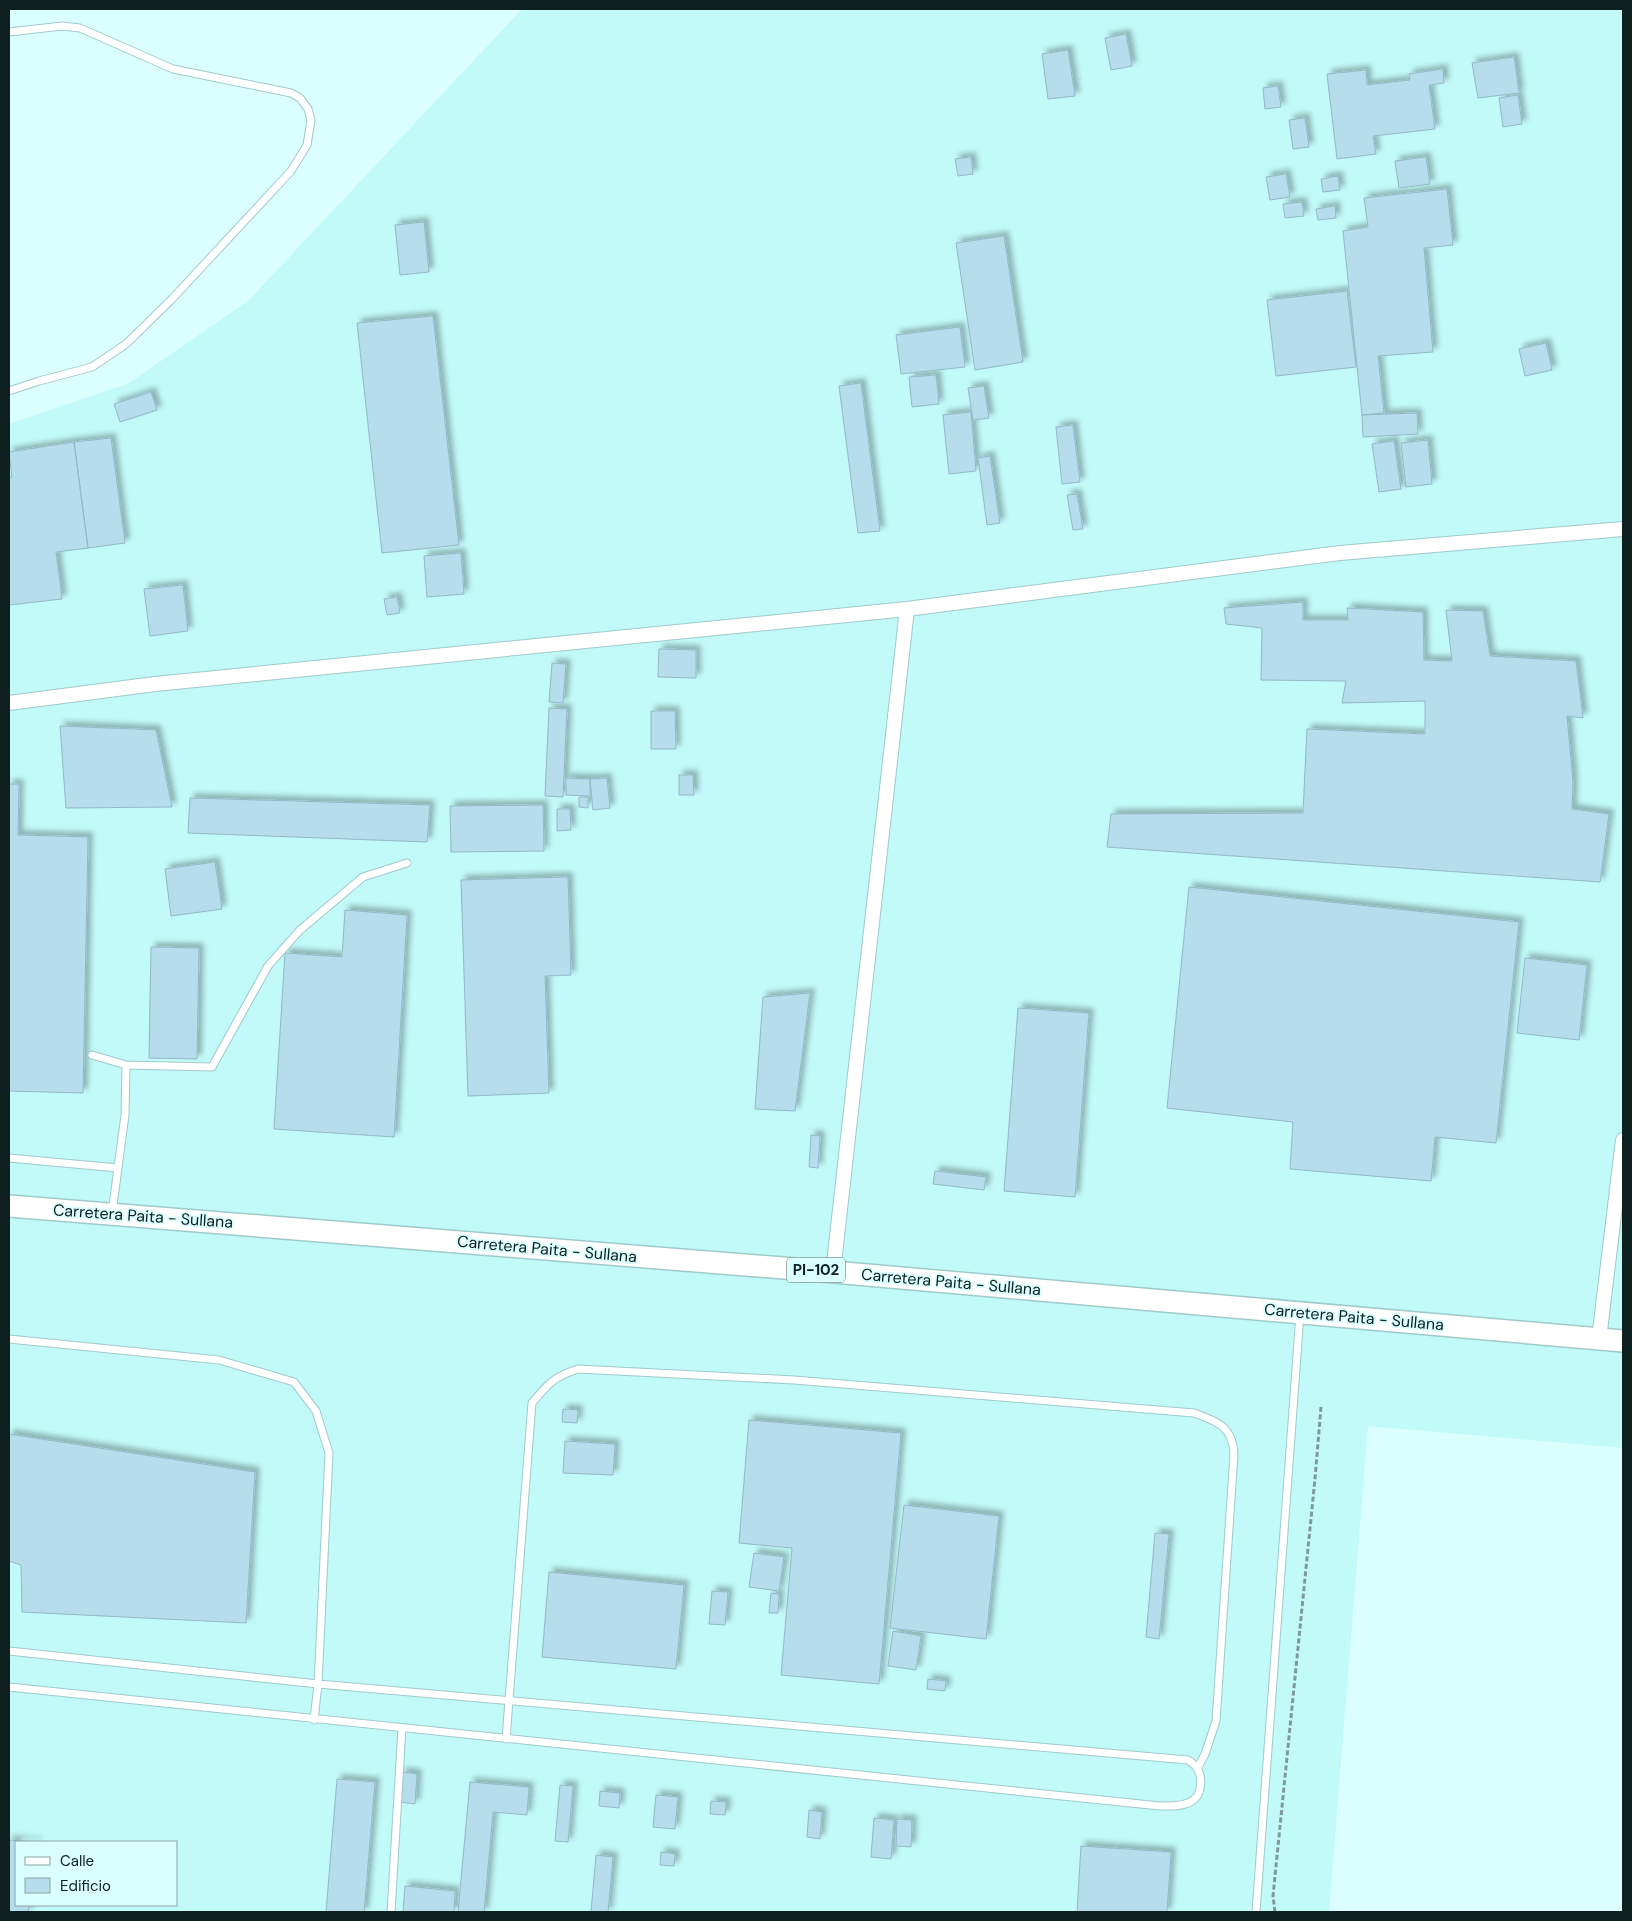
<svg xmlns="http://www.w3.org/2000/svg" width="1632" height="1921" font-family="'DM Sans',sans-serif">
<defs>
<filter id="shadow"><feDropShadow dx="4.5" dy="-4.5" stdDeviation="2.5" flood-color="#0004"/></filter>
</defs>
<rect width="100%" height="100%" fill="#dbfffe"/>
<!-- built -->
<path fill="#c2f9f9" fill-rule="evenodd" d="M522,9H1623V1448L1368,1426L1329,1912H9V424L129,383L248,301ZM16,1842H176V1905H16Z"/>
<!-- building -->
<path fill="#b6ddec" stroke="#93b8c7" filter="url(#shadow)" d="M1126,34L1132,66L1111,70L1105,38Z
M1068,50L1075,96L1048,99L1042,54Z
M1514,57L1519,93L1478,98L1472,63Z
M1443,69L1444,83L1429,85L1435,129L1373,136L1376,154L1337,159L1327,74L1366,70L1367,85L1410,80L1409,74Z
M1278,86L1281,107L1265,109L1263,88Z
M1518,95L1522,124L1503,127L1499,98Z
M1305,118L1309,147L1293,149L1289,120Z
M971,157L973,174L958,176L955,159Z
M1426,157L1430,184L1399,188L1395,161Z
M1286,174L1290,197L1270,200L1266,177Z
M1338,176L1340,190L1323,192L1321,179Z
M1447,189L1453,245L1424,248L1433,352L1378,356L1384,413L1362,415L1343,231L1368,227L1364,198Z
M1302,202L1304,216L1285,218L1283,204Z
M1335,206L1336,218L1318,220L1316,209Z
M424,222L429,272L400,275L395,225Z
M1004,236L1023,362L975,370L956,243Z
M1347,291L1356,367L1276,376L1267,300Z
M433,316L459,545L382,553L357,323Z
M960,327L965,367L901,374L896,335Z
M1546,343L1552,370L1525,376L1519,349Z
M936,375L939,404L912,407L909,377Z
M861,383L880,531L858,533L839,386Z
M984,386L989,418L973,420L968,388Z
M151,392L157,410L120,422L114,404Z
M971,412L976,471L949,474L943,415Z
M1417,413L1418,434L1363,437L1362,415Z
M1073,425L1080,482L1062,484L1056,427Z
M111,438L125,543L88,548L74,442Z
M1428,440L1432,484L1406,487L1401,443Z
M1394,441L1401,489L1379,492L1372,444Z
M74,442L88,548L56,552L62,599L9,605V477H12L9,452Z
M990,456L1000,523L987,525L978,458Z
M1077,494L1083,529L1073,530L1067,495Z
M461,553L464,594L427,597L424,556Z
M183,585L188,631L150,636L144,589Z
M397,597L400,613L387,615L384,599Z
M1303,602V620H1348L1347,608L1423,612L1424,660L1452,661L1446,610L1483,611L1490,656L1576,661L1583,718L1567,716L1573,783L1572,809L1609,814L1600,882L1107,847L1111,814L1303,813L1307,729L1425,734V701L1342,703L1346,681L1261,680L1262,628L1226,624L1224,608Z
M659,649L696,650V678L658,677Z
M552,663L566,664L563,703L549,702Z
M549,708L567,709L563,797L545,796Z
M651,711H675L676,749H651Z
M60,726L156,730L172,807L66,808Z
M679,775H693L694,795H679Z
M566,778L590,779V796L566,795Z
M607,778L610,808L593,810L590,779Z
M9,784H19L18,835L88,837L83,1093L9,1091Z
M579,797H588V808L579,807Z
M190,798L430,805L427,842L188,833Z
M543,805L544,851L451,852L450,806Z
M557,809H570L571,830L557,831Z
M215,862L222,909L171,916L165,869Z
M568,877L571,975L545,976L549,1093L468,1096L461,880Z
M1189,887L1519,922L1496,1143L1435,1137L1431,1181L1290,1169L1293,1122L1167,1108Z
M345,910L407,915L394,1137L274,1129L285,953L342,957Z
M151,947L199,948L197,1059L149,1058Z
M1525,958L1587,965L1579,1040L1517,1033Z
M810,993L795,1111L755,1109L763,997Z
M1018,1008L1089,1013L1075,1197L1004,1191Z
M811,1135L820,1136L818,1168L809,1167Z
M935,1171L986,1177L984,1190L933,1184Z
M563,1409L578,1410L577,1423L562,1422Z
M749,1420L901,1433L879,1684L781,1675L792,1548L739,1543Z
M9,1434L255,1472L246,1623L22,1612L21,1565L9,1561Z
M565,1441L615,1444L613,1475L563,1473Z
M904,1505L999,1516L986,1639L890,1628Z
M1155,1533L1169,1534L1159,1639L1146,1637Z
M754,1553L784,1557L779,1591L749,1587Z
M549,1572L684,1585L676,1669L542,1657Z
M712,1591L728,1592L725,1625L709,1624Z
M771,1593L779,1594L778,1613H769Z
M893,1631L921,1636L916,1670L888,1666Z
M928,1679L946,1681L945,1691L927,1689Z
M402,1772L417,1774L415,1804L400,1802Z
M337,1779L375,1782L364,1912H326Z
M470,1782L529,1787L527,1815L493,1812L484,1912H458Z
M560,1785L573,1786L568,1842L555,1841Z
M600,1791L620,1793L619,1808L599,1806Z
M656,1795L678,1797L675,1829L653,1827Z
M711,1801L726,1802L725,1815L710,1814Z
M809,1810L822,1812L820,1839L807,1837Z
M874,1818L894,1820L891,1859L871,1857Z
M897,1819L912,1820L911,1847L896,1846Z
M9,1840L38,1842H16V1905H29L28,1912H9Z
M1081,1846L1171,1852L1167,1912H1077Z
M661,1852L675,1854L674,1866L660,1865Z
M596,1855L613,1857L608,1912H591Z
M405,1886L455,1891L454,1912H403Z"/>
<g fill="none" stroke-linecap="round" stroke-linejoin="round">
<!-- lane casing -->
<g stroke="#9fcaca" stroke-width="9">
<path id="lane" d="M9,32L62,26L80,28L173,69L291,93L300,98L308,109L311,120L307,145L291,171L172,299L126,344L92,367L39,381L9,391
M92,1055L126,1065L212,1067L268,966L300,930L363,877L407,863
M9,1158L118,1168
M112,1213L125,1115L126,1065
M9,1339L219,1360L294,1382L316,1411L329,1453L318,1684L314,1720
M9,1651L318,1684L1188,1760C1191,1762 1195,1765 1197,1768C1203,1778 1202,1795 1192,1801C1183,1807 1169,1806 1160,1806L9,1687
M506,1739L532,1403C548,1384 553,1377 578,1369L794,1380L1194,1413C1217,1421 1233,1427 1234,1454L1216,1721L1205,1754L1197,1769
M391,1912L402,1728
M1256,1912L1300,1314"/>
</g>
<!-- street casing -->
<g stroke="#9fcaca" stroke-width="16">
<path id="street" d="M9,703L155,684L907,609L1340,553L1623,529
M833,1272L907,609
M1599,1339L1623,1140"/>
</g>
<!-- primary casing -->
<g stroke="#9fcaca" stroke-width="24">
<path id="primary" d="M9,1206L833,1272L1623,1341"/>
</g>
<!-- path -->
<path stroke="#7e9999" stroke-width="3" stroke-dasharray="5 2.5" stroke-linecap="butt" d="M1275,1912L1273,1896L1315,1479L1321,1407"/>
<!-- lane -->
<use href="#lane" stroke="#fff" stroke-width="7"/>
<!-- street -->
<use href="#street" stroke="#fff" stroke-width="14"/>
<!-- primary -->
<use href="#primary" stroke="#fff" stroke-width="21"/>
</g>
<g text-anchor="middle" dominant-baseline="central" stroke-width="4" stroke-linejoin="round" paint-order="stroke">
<!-- shield labels -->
<rect fill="#dbfffe" stroke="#4c6262" stroke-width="1" x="787" y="1257.5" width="58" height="25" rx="4"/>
<g font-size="15" font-weight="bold" fill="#0e1f1f">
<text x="816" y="1270">PI-102</text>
</g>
<!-- street labels -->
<g font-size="16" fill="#0e1f1f" stroke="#dbfffe">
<text transform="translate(143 1216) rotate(4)">Carretera Paita - Sullana</text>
<text transform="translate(547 1249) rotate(5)">Carretera Paita - Sullana</text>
<text transform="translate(951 1282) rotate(5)">Carretera Paita - Sullana</text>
<text transform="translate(1354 1317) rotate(5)">Carretera Paita - Sullana</text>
</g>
</g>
<!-- border -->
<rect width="1632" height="1921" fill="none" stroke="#0e1f1f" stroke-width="20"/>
<!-- legend -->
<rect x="15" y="1841" width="162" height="65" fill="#dbfffe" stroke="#89a5a5"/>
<rect x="25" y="1857" width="25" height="8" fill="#ffffff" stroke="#89a5a5"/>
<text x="60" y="1866" font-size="15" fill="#0e1f1f">Calle</text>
<rect x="25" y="1878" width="25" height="15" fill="#b6ddec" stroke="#89a5a5"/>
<text x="60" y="1891" font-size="15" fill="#0e1f1f">Edificio</text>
</svg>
